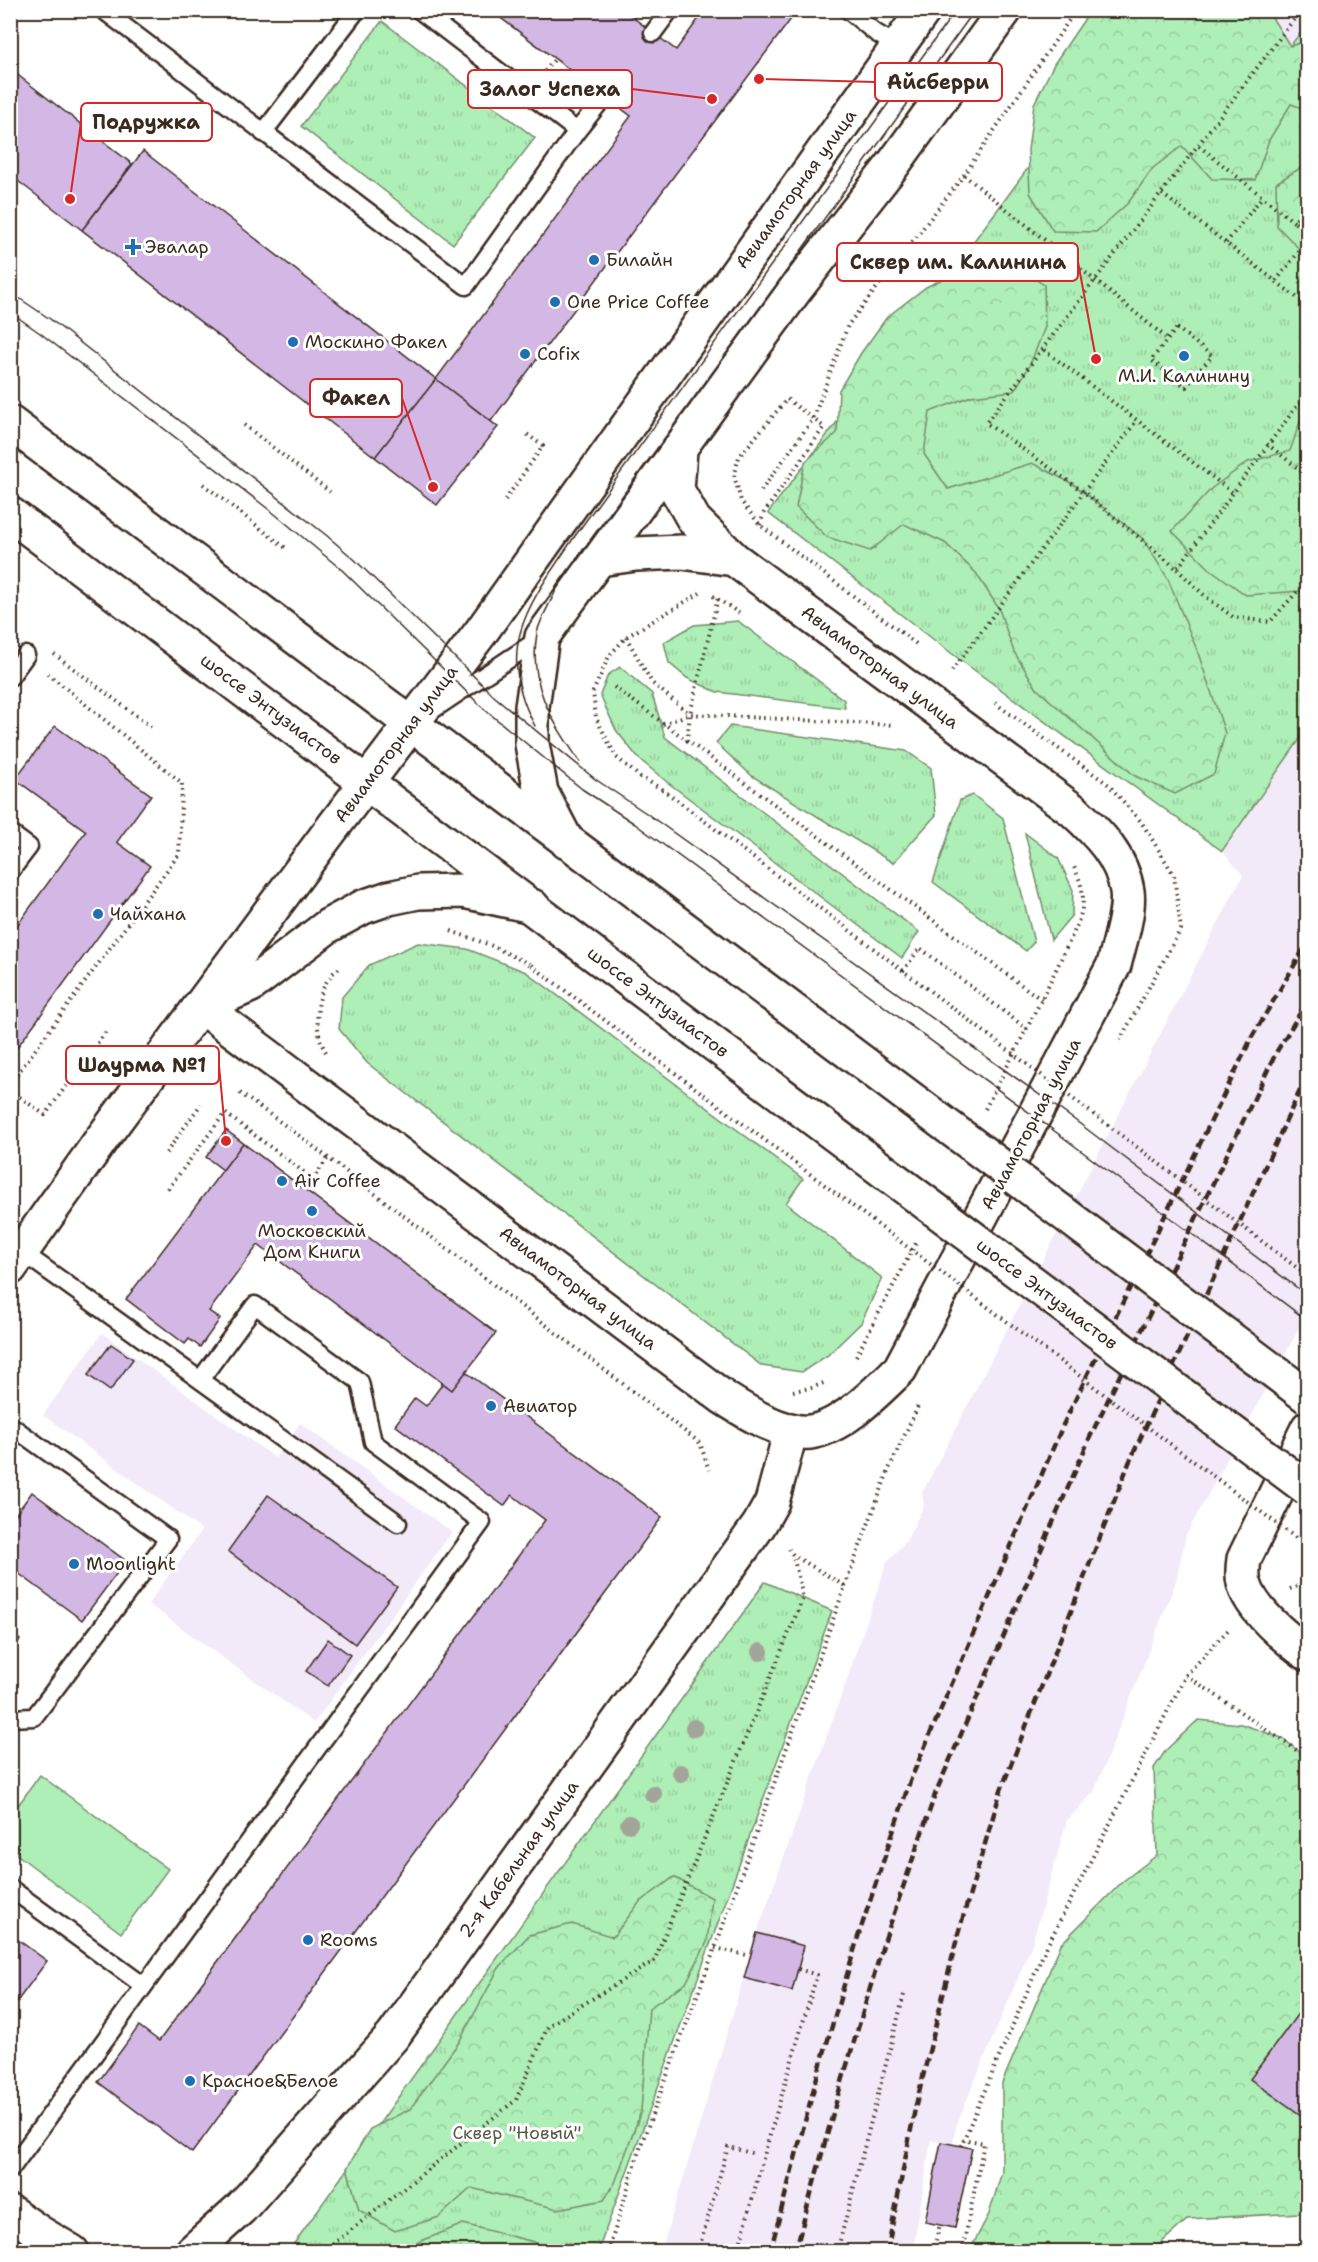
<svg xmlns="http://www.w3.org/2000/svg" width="1318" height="2262" font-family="'Shantell Sans',sans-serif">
<defs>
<pattern id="grass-tufts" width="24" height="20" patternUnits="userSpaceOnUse" patternTransform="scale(1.5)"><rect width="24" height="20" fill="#aeeeb7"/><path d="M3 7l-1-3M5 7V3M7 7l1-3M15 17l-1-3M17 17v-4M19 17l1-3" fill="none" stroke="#97cc9d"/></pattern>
<pattern id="forest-crowns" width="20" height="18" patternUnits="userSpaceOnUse" patternTransform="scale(1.5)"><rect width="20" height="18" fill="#aeeeb7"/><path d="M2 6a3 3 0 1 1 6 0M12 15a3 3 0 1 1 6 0" fill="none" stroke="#97cc9d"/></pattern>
</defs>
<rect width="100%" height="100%" fill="#fff"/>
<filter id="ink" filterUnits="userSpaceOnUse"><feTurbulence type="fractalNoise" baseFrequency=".0167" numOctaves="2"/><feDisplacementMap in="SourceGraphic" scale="12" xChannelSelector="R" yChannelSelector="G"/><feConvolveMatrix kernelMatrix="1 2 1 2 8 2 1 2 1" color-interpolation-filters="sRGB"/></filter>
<g filter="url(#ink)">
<!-- built -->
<path fill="#f2eaf8" d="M1244,11H1307V25L1290,46Z
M1307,729V1314L1186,1535L1176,1581L1094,1792L1067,1820L1032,1944L957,2124L952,2145L931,2140L913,2251L661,2252L757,1933L847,1679L887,1562L906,1541L924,1506L922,1493L1243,875L1222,851Z
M102,1333L275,1458L300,1423L452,1532L314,1723L148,1604L202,1530L43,1415Z"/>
<!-- grass -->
<path fill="url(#grass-tufts)" stroke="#748c6a" stroke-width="1.5" d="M1143,11L1290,46L1307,25V729L1222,851L959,659L768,513L1001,205Z
M382,21L535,138L453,244L301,126Z
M738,621L844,700L845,708L717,692L687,678L669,663L664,642L694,625Z
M620,667L652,694L665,737L919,932L902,958L667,782L638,758L616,730L600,695L608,675Z
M730,726L906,751L931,768L936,815L893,863L752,776L716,743Z
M973,795L1003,818L1034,942L1026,951L933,882L960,800Z
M1025,833L1058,858L1073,890L1072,915L1051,940Z
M418,943L467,949L526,972L803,1179L786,1203L882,1278L861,1323L828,1355L802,1372L762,1366L367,1063L339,1029L342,997L369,965Z
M765,1582L832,1611L598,2251L288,2252Z"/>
<!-- forest -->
<path fill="url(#forest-crowns)" stroke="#748c6a" stroke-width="1.5" d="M1090,11H1270L1271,16L1290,46L1307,41V110L1291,104L1269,140L1255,180L1212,179L1182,146L1153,168L1128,203L1096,232L1053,231L1030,193L1028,150L1034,104L1054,64Z
M1307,164V257L1277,226L1276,183Z
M1008,261L1044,285L1045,327L1029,367L1014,391L971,396L930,412L924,454L948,489L1032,463L1073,484L1143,539L1167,577L1197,650L1225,733L1214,774L1175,794L1135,776L1037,689L1014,652L999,609L976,573L945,543L904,524L870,551L827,537L796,507L805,462L837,433L839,390L861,353L887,317L926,287L965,268Z
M1307,406V599L1301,591L1246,595L1210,569L1172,531L1212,488L1248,462L1290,451L1304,410Z
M1198,1720L1241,1724L1282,1738L1307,1758V2208L1300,2213L1188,2219L1152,2251L969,2252L989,2214L1002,2172V2083L1061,1944L1122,1882L1157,1855L1154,1768L1166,1750Z
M674,1877L712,1898L707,1942L686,1983L649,2008L641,2111L615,2183L604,2200L558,2209L471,2188L439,2217L395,2231L359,2210L347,2168L370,2129L410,2109L459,2042L499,1968L529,1935L572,1924L613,1937L639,1903Z
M463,2224L534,2242L548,2251H410L419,2242Z"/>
<!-- pitch -->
<path fill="#aeeeb7" stroke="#748c6a" stroke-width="1.5" d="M40,1775L168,1869L121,1933L11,1850V1815Z"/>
<!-- building -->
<path fill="#d3b8e6" stroke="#3b2a1e" stroke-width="1.5" d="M490,10H623L676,50L705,10L797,11L491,421L436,379L631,116Z
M10,69L132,164L82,230L10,175Z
M143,151L436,379L375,457L82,230Z
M436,379L498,427L437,505L375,457Z
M55,726L151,795L117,842L150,866L10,1057V935L86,831L15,779Z
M226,1130L243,1143L223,1170L206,1157Z
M243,1143L496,1333L452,1390L258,1245L209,1311L220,1319L200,1347L189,1339L185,1344L126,1299Z
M111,1344L133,1359L110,1391L88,1375Z
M466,1372L662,1517L192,2153L98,2082L139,2026L159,2041L545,1520L512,1495L504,1506L395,1425L415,1398L426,1406L443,1383L452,1390Z
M32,1492L126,1561L82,1620L18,1573L10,1583V1522Z
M268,1495L397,1587L355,1644L228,1551Z
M10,1633L20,1640L10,1653Z
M328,1639L350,1655L328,1686L306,1671Z
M757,1933L804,1946L792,1991L744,1978Z
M10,1934L47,1961L10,2011Z
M1308,2000V2120L1250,2079Z
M941,2142L972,2148L955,2228L925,2222Z"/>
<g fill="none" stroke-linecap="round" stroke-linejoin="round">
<!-- lane casing -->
<g stroke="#3b2a1e" stroke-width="21">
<path id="lane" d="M103,10L466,286L577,131L419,10
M848,10L876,33L898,46
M653,33L670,10
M577,131L605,96
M263,133L357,10
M10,677L26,655
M434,709L542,637
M10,833L29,847L10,872
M200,1380L398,1523
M10,1425L168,1539L34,1717L10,1718
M10,1888L144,1986
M10,2170L482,1522L373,1442L360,1382L255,1305L200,1380L22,1252"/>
</g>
<!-- street casing -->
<g stroke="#3b2a1e" stroke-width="38">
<path id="street" d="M1308,1428L1244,1559C1243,1566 1242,1576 1244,1583C1251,1610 1286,1638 1308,1654
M10,2212L40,2233L72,2252
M192,2252L241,2208L393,2036L759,1525L772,1502L791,1430"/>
</g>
<!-- secondary casing -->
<g stroke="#3b2a1e" stroke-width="38">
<path id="secondary" d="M600,559L636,554L682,552L734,559
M567,842L541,792L532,744V707L542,637L795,290L892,166L1005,10
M201,1006L724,1398C746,1412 782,1435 810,1432C842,1428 877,1391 900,1369L1114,965C1119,944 1130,912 1127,891C1122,857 1098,833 1074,811L734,559L694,520L677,490L680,450
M203,1006L251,985L328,926L363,907L389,898L418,892L463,891L532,906
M10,1268L101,1140L327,835L481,632L924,10"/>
</g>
<!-- primary casing -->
<g stroke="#3b2a1e" stroke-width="38">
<path id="primary" d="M10,423L930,1113
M10,514L559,928"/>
</g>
<!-- path -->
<path stroke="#3b2a1e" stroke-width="4" stroke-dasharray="1.5 4.5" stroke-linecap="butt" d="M1301,10L986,423L1084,492L1177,569L1308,391
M545,71L555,59
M1199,146L1294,222
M964,175L1168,339
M1162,194L1308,306
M1308,204L1294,222L1308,233
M1226,243L1262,197
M1276,281L1308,240
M1177,328L1212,356L1186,387L1151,360Z
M1044,350L1232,492
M244,425L330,492
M1267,444L1308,476
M203,484L287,549
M761,491L813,419L848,325L964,175L1076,10
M505,500L543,446L524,432
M760,525L764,513L824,427L787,399L739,457L734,475L741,501L760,525L919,646
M1177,569L1205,596L1233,617L1270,622L1304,584L1308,571
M713,596L739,613
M626,637L652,683L690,714
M54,654L154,729
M952,671L1137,420
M614,687L1042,1000
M995,703L1109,785L1142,823L1174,875L1181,929L1120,1040
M663,724L690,714L893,725
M687,741L690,714L718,598
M662,789L640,777L616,757L596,718L593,692L609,656L626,637L700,593
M451,931L490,945L531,965
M903,971L920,948L1027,1029
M326,1052C313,1032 315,995 330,977C332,973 337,970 341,967
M10,1084L179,854L182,783L47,673
M10,1090L45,1115L107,1030
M240,1093L297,1134L700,1443L709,1470
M985,1109C1011,1059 1037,1010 1061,959C1068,943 1079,925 1082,908C1085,893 1080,880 1074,867
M166,1153L201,1104
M168,1189L225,1113L313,1179L328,1158
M856,1356L917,1241
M793,1391L811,1388L826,1382
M845,1586L889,1469L919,1404
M1290,1589L1308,1582
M1186,1675L1308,1758
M715,1948L751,1956
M961,2146L1045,1950L1186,1675L1228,1630
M323,2252L516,2100L548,2026L654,1961L803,1598L793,1555
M608,2252L642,2142L715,1948L845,1586L793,1555L789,1549
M698,2252L728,2147L755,2154
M738,2252L764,2155L817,1975L798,1969
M837,2252L905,1991
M933,2252L940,2224
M962,2252L984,2143L963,2139"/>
<!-- lane -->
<use href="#lane" stroke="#fff" stroke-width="16"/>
<!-- street -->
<use href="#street" stroke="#fff" stroke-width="33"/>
<!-- secondary -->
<use href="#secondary" stroke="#fff" stroke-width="33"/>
<!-- primary -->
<use href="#primary" stroke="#fff" stroke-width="33"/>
<!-- tram -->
<path stroke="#3b2a1e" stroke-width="1.5" d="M10,292L50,319L326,535L354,559L495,697L595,779L646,813L1076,1121L1308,1296
M10,312L40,333L276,515L342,570L484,709L582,789L635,824L1064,1138L1308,1321
M535,726C491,645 533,599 577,533L956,10
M580,762C552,720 528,686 537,633C540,619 550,604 556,590L975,10"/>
<!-- rail -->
<path stroke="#3b2a1e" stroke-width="4.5" stroke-dasharray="9 4.5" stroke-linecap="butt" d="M770,2252L815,2084L858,1937L910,1781L1063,1425L1252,1037L1308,942
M795,2252L838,2095L883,1945L936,1792L1090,1437L1277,1051L1308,1000
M887,2252L915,2109L958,1934L1001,1790L1129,1463L1308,1073"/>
<!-- primary-bridge casing -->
<g stroke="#3b2a1e" stroke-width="38" stroke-linecap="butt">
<path id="primary-bridge" d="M559,928L1308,1489
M930,1113L1308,1397"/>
</g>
<!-- path-bridge -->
<path stroke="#3b2a1e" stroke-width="4" stroke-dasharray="1.5 4.5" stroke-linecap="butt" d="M662,789L1308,1276
M531,965L1308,1547"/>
<!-- primary-bridge -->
<use href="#primary-bridge" stroke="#fff" stroke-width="33"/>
</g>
<!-- trees -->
<g fill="#a3a598">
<circle cx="760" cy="1652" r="9"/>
<circle cx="694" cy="1728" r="9"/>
<circle cx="681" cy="1773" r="9"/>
<circle cx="653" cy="1794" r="9"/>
<circle cx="629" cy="1824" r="9"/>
</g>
</g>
<!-- markers -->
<g fill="#1f6fb2" stroke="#fff" stroke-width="2">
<path d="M130 238h6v6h6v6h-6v6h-6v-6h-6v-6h6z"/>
<circle cx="594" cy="260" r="6"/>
<circle cx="555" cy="302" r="6"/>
<circle cx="293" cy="342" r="6"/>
<circle cx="525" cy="354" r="6"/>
<circle cx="1184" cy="356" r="6"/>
<circle cx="98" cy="914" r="6"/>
<circle cx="282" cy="1181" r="6"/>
<circle cx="312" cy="1211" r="6"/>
<circle cx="491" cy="1406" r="6"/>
<circle cx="74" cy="1564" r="6"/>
<circle cx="308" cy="1940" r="6"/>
<circle cx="190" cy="2081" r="6"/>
</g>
<g text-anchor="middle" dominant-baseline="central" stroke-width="6" stroke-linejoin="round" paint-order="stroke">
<!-- street labels -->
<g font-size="18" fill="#3b2a1e" stroke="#fff">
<text transform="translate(796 189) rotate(-54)">Авиамоторная улица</text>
<text transform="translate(880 667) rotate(37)">Авиамоторная улица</text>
<text transform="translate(271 709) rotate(37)">шоссе Энтузиастов</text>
<text transform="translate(396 744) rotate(-53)">Авиамоторная улица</text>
<text transform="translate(658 1002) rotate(37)">шоссе Энтузиастов</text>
<text transform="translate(1031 1124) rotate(-62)">Авиамоторная улица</text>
<text transform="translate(578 1288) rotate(37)">Авиамоторная улица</text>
<text transform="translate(1047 1294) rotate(37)">шоссе Энтузиастов</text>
<text transform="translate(519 1859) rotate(-54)">2-я Кабельная улица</text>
</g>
<!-- poi labels -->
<g font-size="18" fill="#3b2a1e" stroke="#fff" text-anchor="start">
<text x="145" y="247">Эвалар</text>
<text x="606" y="260">Билайн</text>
<text x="567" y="302">One Price Coffee</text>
<text x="305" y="342">Москино Факел</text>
<text x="537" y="354">Cofix</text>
<text x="1184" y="376" text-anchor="middle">М.И. Калинину</text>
<text x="110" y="914">Чайхана</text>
<text x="294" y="1181">Air Coffee</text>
<text x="312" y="1231" text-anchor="middle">Московский<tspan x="312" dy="21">Дом Книги</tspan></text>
<text x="503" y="1406">Авиатор</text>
<text x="86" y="1564">Moonlight</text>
<text x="320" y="1940">Rooms</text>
<text x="202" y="2081">Красное&amp;Белое</text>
</g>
<!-- park labels -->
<g font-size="18" fill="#585b44" stroke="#fff">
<text x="517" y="2133">Сквер "Новый"</text>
</g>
</g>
<!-- callouts -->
<path fill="none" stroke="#d62828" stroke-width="2" d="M759 79L875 82M712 99L632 89M70 199L81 122M1096 359L1078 262M433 487L402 398M226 1141L219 1065"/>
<g fill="#d62828" stroke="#fff" stroke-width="2">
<circle cx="759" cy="79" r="6"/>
<circle cx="712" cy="99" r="6"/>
<circle cx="70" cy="199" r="6"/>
<circle cx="1096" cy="359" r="6"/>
<circle cx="433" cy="487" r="6"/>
<circle cx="226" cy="1141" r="6"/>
</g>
<g fill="#fff" stroke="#d62828" stroke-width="2">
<rect x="875" y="63" width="127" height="38" rx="6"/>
<rect x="468" y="70" width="164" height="38" rx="6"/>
<rect x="81" y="103" width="131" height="38" rx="6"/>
<rect x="837" y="243" width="241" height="38" rx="6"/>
<rect x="310" y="379" width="92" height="38" rx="6"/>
<rect x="66" y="1046" width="153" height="38" rx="6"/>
</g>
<g font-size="20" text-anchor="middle" font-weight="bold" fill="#3b2a1e">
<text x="938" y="89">Айсберри</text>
<text x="550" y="96">Залог Успеха</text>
<text x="146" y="129">Подружка</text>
<text x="958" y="269">Сквер им. Калинина</text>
<text x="356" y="405">Факел</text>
<text x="142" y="1072">Шаурма №1</text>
</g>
<!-- margin -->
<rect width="1318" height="2262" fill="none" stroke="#fff" stroke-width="36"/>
<rect x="18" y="18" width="1282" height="2226" fill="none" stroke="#3b2a1e" stroke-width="2" filter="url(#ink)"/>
</svg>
